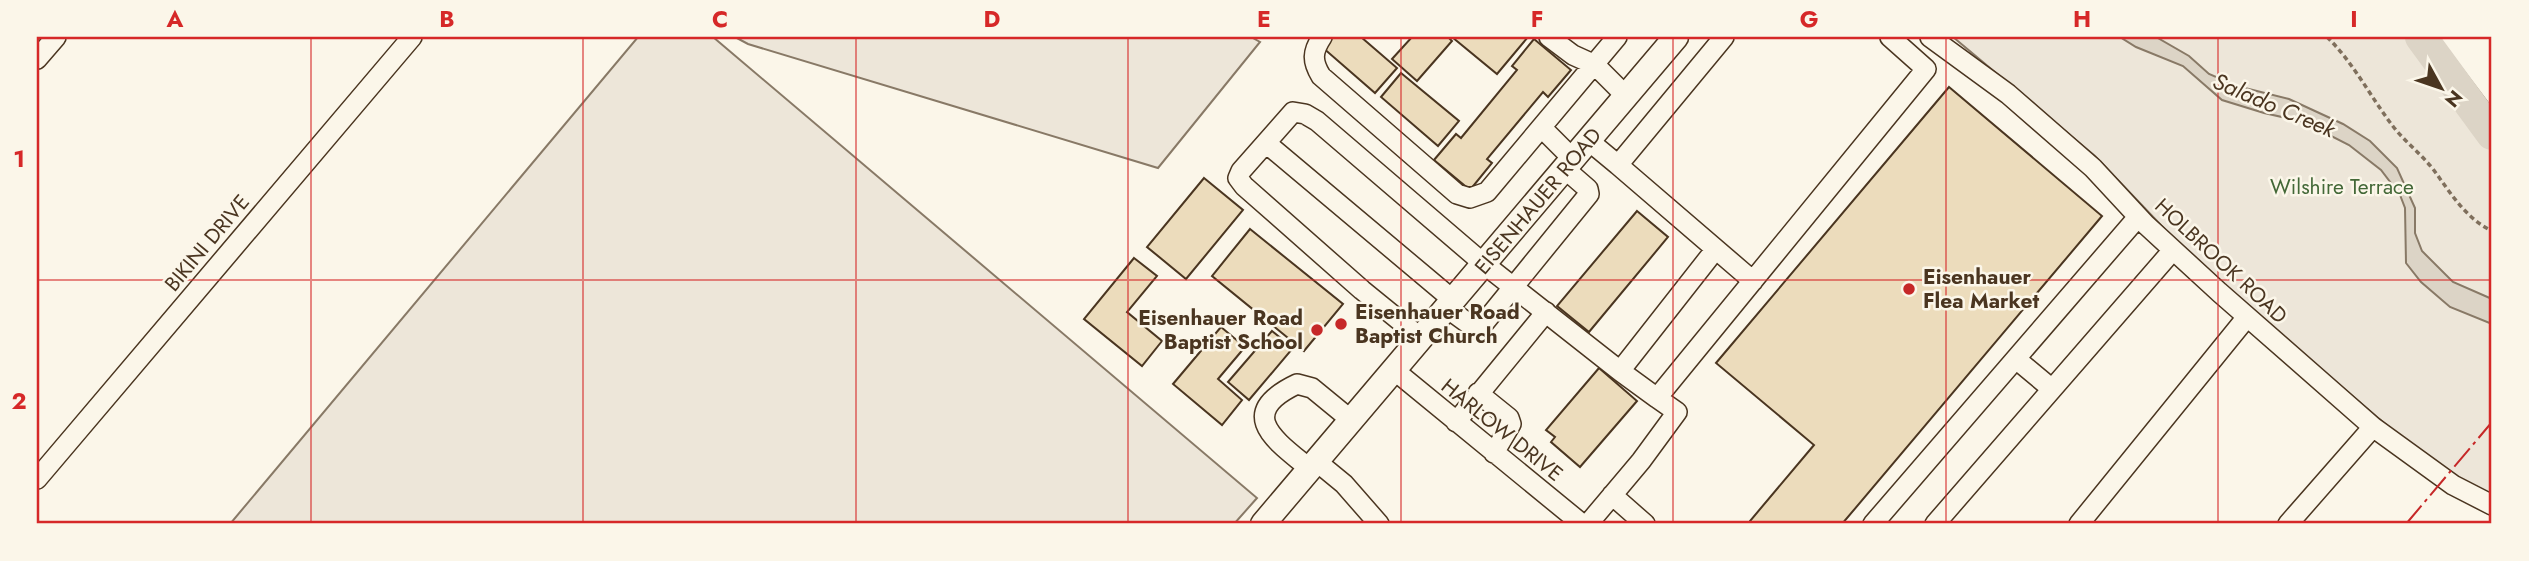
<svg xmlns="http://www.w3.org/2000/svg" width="2529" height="561" font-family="Jost,sans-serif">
<rect width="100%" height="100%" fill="#fbf6e9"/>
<!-- green -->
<path fill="#ede6d9" stroke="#887966" stroke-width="2" d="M638,37H713L1257,498L1234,524H230Z
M735,37H1251L1260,42L1158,168L748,44Z
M1953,37H2438L2492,108V495L2454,477L2397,434L2200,266L2095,156Z"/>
<!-- water -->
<path fill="#dcd4c6" stroke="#887966" stroke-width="2" d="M2120,37H2156L2189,56L2209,74L2237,86L2289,99L2343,124L2370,141L2397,168L2415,208V233L2422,251L2453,282L2492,299V324L2450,307L2421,282L2406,263L2405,208L2400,195L2381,170L2349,145L2304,122L2264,113L2222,100L2183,66L2136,47Z"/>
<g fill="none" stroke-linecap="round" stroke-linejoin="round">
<!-- river -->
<path stroke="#dcd4c6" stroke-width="32" d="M2421,37L2492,134"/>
</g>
<!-- building -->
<path fill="#ecdcbc" stroke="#4a3520" stroke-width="2" d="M1331,37H1361L1397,68L1375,93L1322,47Z
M1412,37H1448L1452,41L1417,81L1392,59Z
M1452,37H1528L1497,74Z
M1534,39L1571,70L1548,97L1543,92L1487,159L1492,163L1470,190L1434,160L1456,134L1461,138L1517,70L1512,66Z
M1401,73L1459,121L1438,146L1381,97Z
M1949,87L2102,216L1842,524H1754L1750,521L1814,445L1716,363Z
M1204,178L1243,210L1186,279L1147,247Z
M1637,211L1668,237L1589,332L1557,306Z
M1250,229L1343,304L1304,351L1212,276Z
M1134,258L1157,276L1127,312L1162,341L1142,366L1084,319Z
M1221,327L1245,347L1218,379L1242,400L1222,425L1173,384Z
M1272,331L1293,348L1249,400L1228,382Z
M1599,368L1637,401L1580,467L1551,442L1555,437L1546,430Z"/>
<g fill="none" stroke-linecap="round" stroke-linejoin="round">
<!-- minor casing -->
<g stroke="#4a3520" stroke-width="22">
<path id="minor" d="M1322,37C1312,52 1312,61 1321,76L1457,194L1470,198L1487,192L1617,37
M1549,37L1573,55L1595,65L1626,96
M1930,37L2008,94L2093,168L2145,224L2219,292L2373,427L2453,485L2492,505
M37,59L56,37
M1542,128L1573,159
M1589,141L1618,165L1724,37
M1266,143L1453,300
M1618,165L1753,281
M1447,308L1476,329L1480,328L1589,194L1588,189L1565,169
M1421,338L1362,290L1244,186L1238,178L1241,171L1293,112L1305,114L1317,121L1484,264L1620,371L1715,250
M2016,359L2052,389
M1394,370L1582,524
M1620,371L1657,398L1926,69L1890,37
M1478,393L1509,418L1511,424L1494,453
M1456,422L1546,312
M1316,461L1344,484L1379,524
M1310,469C1276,441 1234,414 1297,384L1312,388L1351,420
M37,479L412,37
M1612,495L1645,524
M1588,524L1641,461L1677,412L1657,398
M1873,524L2138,217
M1935,524L2173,250
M2079,524L2247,317
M2288,524L2373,427"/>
</g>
<!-- major casing -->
<g stroke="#4a3520" stroke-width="27">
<path id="major" d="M1263,524L1676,37"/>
</g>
<!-- path -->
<path stroke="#7f6f5c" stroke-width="3.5" stroke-dasharray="5 3.5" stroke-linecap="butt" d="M2327,37C2353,62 2370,96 2392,125C2404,141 2420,153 2433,169C2450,192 2465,218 2492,231"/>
<!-- minor -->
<use href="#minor" stroke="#fbf6e9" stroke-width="19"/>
<!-- major -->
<use href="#major" stroke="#fbf6e9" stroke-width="24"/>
<!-- power -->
<path stroke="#c62828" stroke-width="2" stroke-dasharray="24 5 3.5 5" stroke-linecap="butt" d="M2406,524L2492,422"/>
</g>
<!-- grid -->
<path fill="none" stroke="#d62828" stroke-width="2" stroke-opacity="0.55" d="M311,37V524M583,37V524M856,37V524M1128,37V524M1401,37V524M1673,37V524M1946,37V524M2218,37V524M37,280H2492"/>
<!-- markers -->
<g fill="#c62828" stroke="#fbf6e9" stroke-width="2.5">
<circle cx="1909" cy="289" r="7"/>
<circle cx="1341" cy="324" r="7"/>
<circle cx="1317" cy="330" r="7"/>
</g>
<g text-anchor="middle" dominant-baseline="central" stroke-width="5" stroke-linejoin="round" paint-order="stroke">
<!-- park labels -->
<g font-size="21" fill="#436837" stroke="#fbf6e9">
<text x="2342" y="187">Wilshire Terrace</text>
</g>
<!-- street labels -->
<g font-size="21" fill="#4a3520" stroke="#fbf6e9">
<text transform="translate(1538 201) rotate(-50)">EISENHAUER ROAD</text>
<text transform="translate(207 243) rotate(-50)">BIKINI DRIVE</text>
<text transform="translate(2221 261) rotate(43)">HOLBROOK ROAD</text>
<text transform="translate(1502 430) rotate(39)">HARLOW DRIVE</text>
</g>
<!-- poi labels -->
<g font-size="21" font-weight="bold" fill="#4a3520" stroke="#fbf6e9" text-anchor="start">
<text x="1923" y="277">Eisenhauer<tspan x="1923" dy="24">Flea Market</tspan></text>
<text x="1355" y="312">Eisenhauer Road<tspan x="1355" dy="24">Baptist Church</tspan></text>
<text x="1303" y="318" text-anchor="end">Eisenhauer Road<tspan x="1303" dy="24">Baptist School</tspan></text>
</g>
<!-- water labels -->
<g font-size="23" font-style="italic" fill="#4a3520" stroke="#fbf6e9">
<text transform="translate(2274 105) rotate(23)">Salado Creek</text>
</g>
</g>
<!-- border -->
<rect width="2529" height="561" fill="none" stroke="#fbf6e9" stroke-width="77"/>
<!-- north arrow -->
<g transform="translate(2441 88) rotate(130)" stroke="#fbf6e9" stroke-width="5" paint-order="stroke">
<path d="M0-5L12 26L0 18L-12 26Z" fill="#4a3520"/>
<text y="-10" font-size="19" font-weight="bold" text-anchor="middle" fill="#4a3520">N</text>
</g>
<rect x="38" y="38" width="2452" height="484" fill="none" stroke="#d62828" stroke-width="2.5"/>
<g font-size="23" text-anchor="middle" font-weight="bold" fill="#d62828">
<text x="175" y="27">A</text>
<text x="447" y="27">B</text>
<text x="720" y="27">C</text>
<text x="992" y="27">D</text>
<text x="1264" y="27">E</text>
<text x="1537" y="27">F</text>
<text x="1809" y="27">G</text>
<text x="2082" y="27">H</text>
<text x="2354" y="27">I</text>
<text x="19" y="167">1</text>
<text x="19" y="409">2</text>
</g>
</svg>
